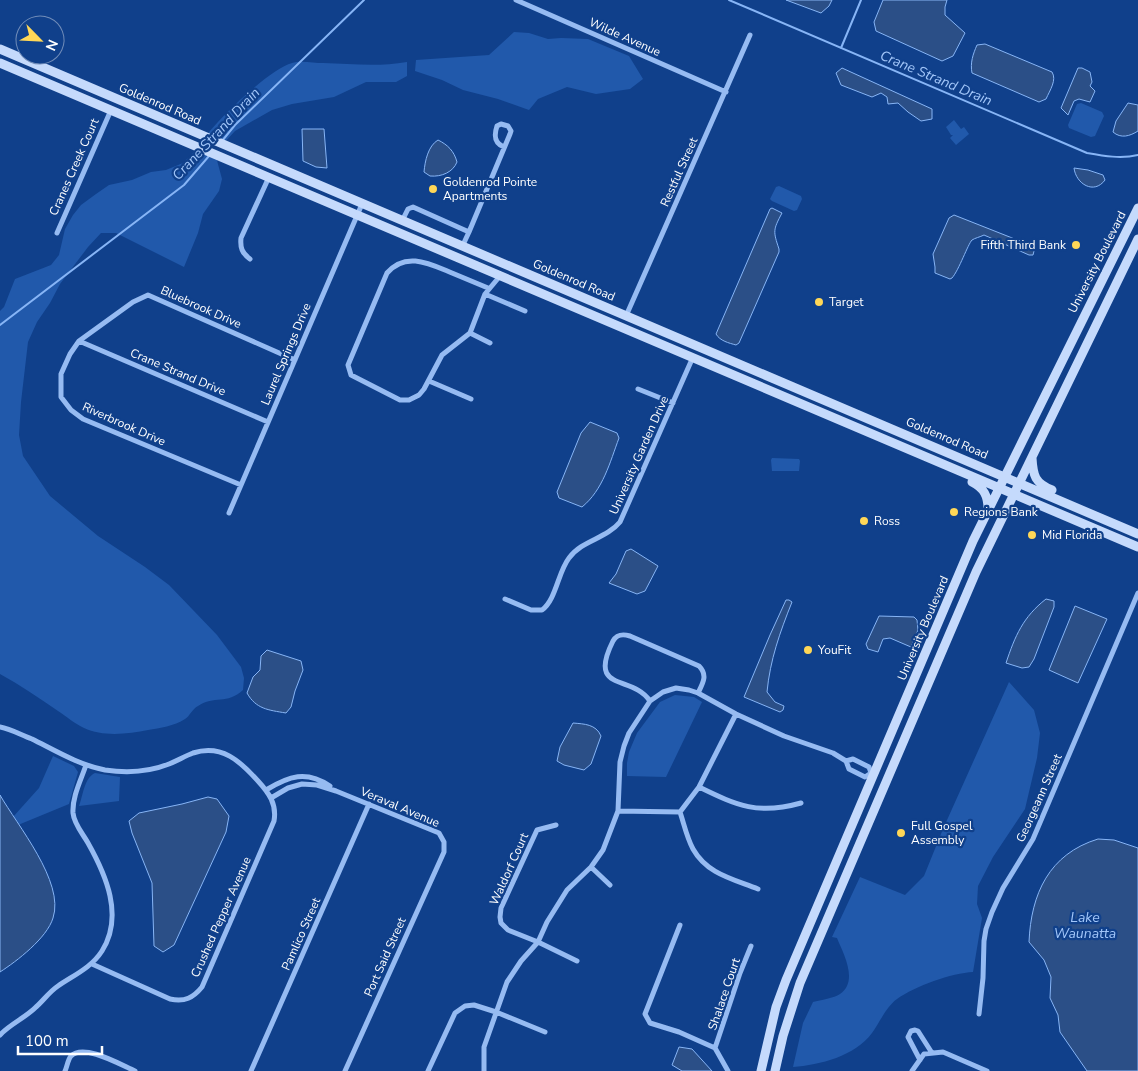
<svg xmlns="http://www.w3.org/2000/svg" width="1138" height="1071" font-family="'Nunito Sans',sans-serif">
<rect width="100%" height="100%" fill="#10408b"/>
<!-- green -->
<path fill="#2159ab" d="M514,32L529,33L548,39L561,38L588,39L629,56L643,79L630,89L596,94L567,87L538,99L529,110L498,99L463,90L442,80L415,71L416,60L489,55Z
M407,62V76L396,82H366L334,97L292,104L272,110L235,131L223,144L207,135C221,116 270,69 292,63C300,60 314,63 323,63C351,64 379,67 407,62Z
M1081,103L1102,112L1104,116L1095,136L1091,137L1069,128L1068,125L1077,104Z
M954,120L961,129L964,127L969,134L956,145L950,138L953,135H951L946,127Z
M201,145L215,153L222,179L219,191L203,214L198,233L184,267L116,233H101L88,247L60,284L50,303L37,322L28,342L21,402L19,435L23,456L50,496L98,536L145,567L169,585L217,635L241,667L244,678L243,690C227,705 214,695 198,706C192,709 190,716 185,719C174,726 160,728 148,730C128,734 103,737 84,728C75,724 66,716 58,711C39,698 20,685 0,674V311L4,307L15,279L51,265L59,255L65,229L73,215L81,205L96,194L109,185L132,180L151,172L166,170L183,163Z
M779,186L801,196L802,199L797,210L794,211L772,201L770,199L776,187Z
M772,458L799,459L800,461L799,471H772L771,460Z
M1009,682L1034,710L1040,733L1037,758L1025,809L993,857L978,886L977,904L982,918L973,972C952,973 915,986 897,999C886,1007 880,1022 872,1033C855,1056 820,1065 793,1067L803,1023L813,1002C821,1000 834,998 840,994C859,981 843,953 837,938L832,937L860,877L905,895L924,876L943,829Z
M675,695L694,697L702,702L666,777L627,776V763L629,752L637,733L660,702Z
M53,756L74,766L78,772L69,804L18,825L13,817L39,788Z
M95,773L120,777L119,801L79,806C83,796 84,778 95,773Z"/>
<!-- water -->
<path fill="#2b4f87" stroke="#87b5f6" d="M786,0H832L829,6L821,13Z
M883,0H947L945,7V15L965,33L953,56L942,61L876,31L874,22Z
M985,44L1052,72C1057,80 1050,90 1046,99L1039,102L972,73C970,63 973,54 977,45Z
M842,68L932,109V119L921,121L908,112L898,103L888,104L887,97L881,93L872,97L841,85L836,73Z
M1078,68H1082L1090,72L1092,82L1090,86L1095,91L1090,102L1079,99L1074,101L1068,115L1061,108Z
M1128,103L1138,105V131C1130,136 1121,139 1113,132L1116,121Z
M302,129H324L327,168L316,167L303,161Z
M438,140C448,145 454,151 457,162C453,172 442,177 430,176L424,172C425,161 428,146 438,140Z
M1074,168L1088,170L1103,175L1105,180C1094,195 1076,184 1074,168Z
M772,208L782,213C773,230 773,231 779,249V252L739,343L736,345C729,343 720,341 716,334L770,209Z
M954,215L1035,247L1033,255H1029L984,235C980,237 975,238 972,240C968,244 959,270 952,278L950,279L935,273V267L933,254L949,218Z
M590,422L617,433L619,438C610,462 603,490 582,507L559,498L557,492L581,433Z
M631,549L658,566L645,591L637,594L609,583L616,574L626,551Z
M1046,599L1054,601V607L1034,659L1029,667L1022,668L1006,663C1015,636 1023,617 1046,599Z
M786,600H789L792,602C780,632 770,660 767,692L775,702L784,706L783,710L780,712L744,697L770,635Z
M1075,606L1107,619L1078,683L1049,670Z
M879,616L914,617L917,620L918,630L911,647L890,638L883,639L878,652L868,649L866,644Z
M267,650L301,661L303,670L295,691L291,707L286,713C268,710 256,709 247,693L253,677L260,670L261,656Z
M573,723C584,724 596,724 601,736L591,764L584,770L564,765L557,761L560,747Z
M0,795C17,825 65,882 53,918C47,938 17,961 0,972Z
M208,797L217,799L229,816L226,832L174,945L163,952L154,946L152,883L132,833L129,821L139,813L182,804Z
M1098,839L1114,840L1138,848V1071H1087L1060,1032L1058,1015L1050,998L1051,977L1044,960L1029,942C1031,894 1049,854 1098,839Z
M679,1047L692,1049L712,1071H682L672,1065Z"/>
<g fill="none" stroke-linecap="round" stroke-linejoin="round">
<!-- stream -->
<path stroke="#87b5f6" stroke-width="2" d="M729,0L1087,153C1104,156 1121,159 1138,155
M841,48L861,0
M222,141L235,125L364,0
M0,325L184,185L209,156"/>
<!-- street -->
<path stroke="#96bbf2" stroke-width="5" d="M516,0L726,92
M402,221L408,209L413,207L469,232L462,247
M469,232L510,134L511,131L508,126L501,124L497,126C494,135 494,143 504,147
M57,233L111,110
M250,259C242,253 240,248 241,238L269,177
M488,288C476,283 464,278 452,273C430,264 406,251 387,273L348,365L351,375L400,400H409L419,395L424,389L442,355L470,333L485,294L500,276
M485,294L525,311
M626,316L750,35
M470,333L490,343
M79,341L268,422
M429,381L471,399
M638,389L673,403
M241,485L83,419L71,410L61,397V374L70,354L79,341L133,302L148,295L295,360
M229,513L362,204
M505,599L531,610H542C556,600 558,572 569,558C582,540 606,539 620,522L693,357
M650,701C632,674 587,693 613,641C617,634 623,634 630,636L699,666C708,675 703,683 698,693
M0,727C11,729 21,735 32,739C56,751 79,765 105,770C126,773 149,772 169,764C177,761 185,756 193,753C222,744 240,761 258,781C269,793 277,804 274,821L202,987C193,998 185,1002 170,999L92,964
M846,761L853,759L869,767L871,773
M699,787C738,806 758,815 801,803
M266,790C289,776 306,770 330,786
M271,798L288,788L302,784L317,785L336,791L439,833L444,842V852L345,1071
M618,811L680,812L699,787L736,714
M680,812C684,824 687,838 693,849C707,874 733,879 758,889
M556,825L537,830L501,908L500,917L501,923L508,930L538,942L577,961
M591,867L610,885
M680,925L645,1014L650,1023L679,1032L715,1048L728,1071
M979,1014L983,978L984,941L986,929L992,912L1003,888L1033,839L1138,593
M0,1035C10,1024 25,1018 36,1007C44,1000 49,992 58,986C74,975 91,968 102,951C124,916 106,875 88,843C83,834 74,824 73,813C72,797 81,780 86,765
M715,1048L740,973L751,946
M920,1060L908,1037L911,1031L915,1030L918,1031L932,1053
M65,1071C67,1067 68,1059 71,1056C84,1043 121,1065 135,1071
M251,1071L369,804
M428,1071L455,1013L465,1006L474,1005L496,1012L545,1032
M484,1071V1047L507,982L521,961L538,942L547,922L567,890L591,867L603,850L618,811L620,762L624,746L629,733L650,701L663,692L676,688L689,690L698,693L736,714L784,736L833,753L846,761L849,769L865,777L871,773
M912,1071L924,1054L943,1052L987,1071"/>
<!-- secondary -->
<path stroke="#c5dafc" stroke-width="9" d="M0,49L1138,534
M0,63L1138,547
M1032,458C1033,476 1035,483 1052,490
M972,482C984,488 988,496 988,509
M761,1071L776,1007L786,980L973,541L1138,208
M775,1071L783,1036L800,983L976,572L1138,239"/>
</g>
<!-- markers -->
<g fill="#ffd757" stroke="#10408b" stroke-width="2">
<circle cx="433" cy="189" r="5"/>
<circle cx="1076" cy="245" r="5"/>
<circle cx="819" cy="302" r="5"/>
<circle cx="954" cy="512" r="5"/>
<circle cx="864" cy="521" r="5"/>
<circle cx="1032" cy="535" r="5"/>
<circle cx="808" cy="650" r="5"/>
<circle cx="901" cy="833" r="5"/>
</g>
<g text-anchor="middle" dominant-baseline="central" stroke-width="4.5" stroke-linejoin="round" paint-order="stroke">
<!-- street labels -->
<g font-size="12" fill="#fff" stroke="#10408b">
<text transform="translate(625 37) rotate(24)">Wilde Avenue</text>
<text transform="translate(160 104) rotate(23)">Goldenrod Road</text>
<text transform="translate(74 167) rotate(-66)">Cranes Creek Court</text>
<text transform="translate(679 172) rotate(-66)">Restful Street</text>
<text transform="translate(1097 262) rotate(-63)">University Boulevard</text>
<text transform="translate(574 280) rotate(23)">Goldenrod Road</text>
<text transform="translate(201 307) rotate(24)">Bluebrook Drive</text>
<text transform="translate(286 354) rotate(-67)">Laurel Springs Drive</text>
<text transform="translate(178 372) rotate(23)">Crane Strand Drive</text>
<text transform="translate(124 424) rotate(24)">Riverbrook Drive</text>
<text transform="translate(947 438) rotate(23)">Goldenrod Road</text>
<text transform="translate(639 455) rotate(-66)">University Garden Drive</text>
<text transform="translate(923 628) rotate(-67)">University Boulevard</text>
<text transform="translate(1039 798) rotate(-66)">Georgeann Street</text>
<text transform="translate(400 807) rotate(23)">Veraval Avenue</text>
<text transform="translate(509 869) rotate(-66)">Waldorf Court</text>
<text transform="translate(221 917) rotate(-66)">Crushed Pepper Avenue</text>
<text transform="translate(301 934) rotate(-66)">Pamlico Street</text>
<text transform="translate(385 957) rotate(-66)">Port Said Street</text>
<text transform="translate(724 994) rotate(-71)">Shalace Court</text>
</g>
<!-- poi labels -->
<g font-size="12" fill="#fff" stroke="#10408b" text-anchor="start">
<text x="443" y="182">Goldenrod Pointe<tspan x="443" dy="14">Apartments</tspan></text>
<text x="1066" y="245" text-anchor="end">Fifth Third Bank</text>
<text x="829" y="302">Target</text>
<text x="964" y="512">Regions Bank</text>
<text x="874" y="521">Ross</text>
<text x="1042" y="535">Mid Florida</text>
<text x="818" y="650">YouFit</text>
<text x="911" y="826">Full Gospel<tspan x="911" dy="14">Assembly</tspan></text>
</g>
<!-- water labels -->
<g font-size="14" font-style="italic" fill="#a2c6f9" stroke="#10408b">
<text transform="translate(936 78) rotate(23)">Crane Strand Drain</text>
<text transform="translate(216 134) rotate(-47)">Crane Strand Drain</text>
<text x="1085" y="917">Lake<tspan x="1085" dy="16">Waunatta</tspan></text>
</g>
</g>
<!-- north arrow -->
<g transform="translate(40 40) rotate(114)"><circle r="24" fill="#10408b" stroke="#708cb9"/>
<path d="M0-4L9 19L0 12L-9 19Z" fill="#ffd757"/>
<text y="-8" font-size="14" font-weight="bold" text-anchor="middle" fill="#ffffff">N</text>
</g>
<!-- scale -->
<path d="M18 1046v8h84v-8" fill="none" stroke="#ffffff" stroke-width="2.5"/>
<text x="25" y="1046" font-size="15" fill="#ffffff" stroke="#10408b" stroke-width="4" paint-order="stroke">100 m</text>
</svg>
